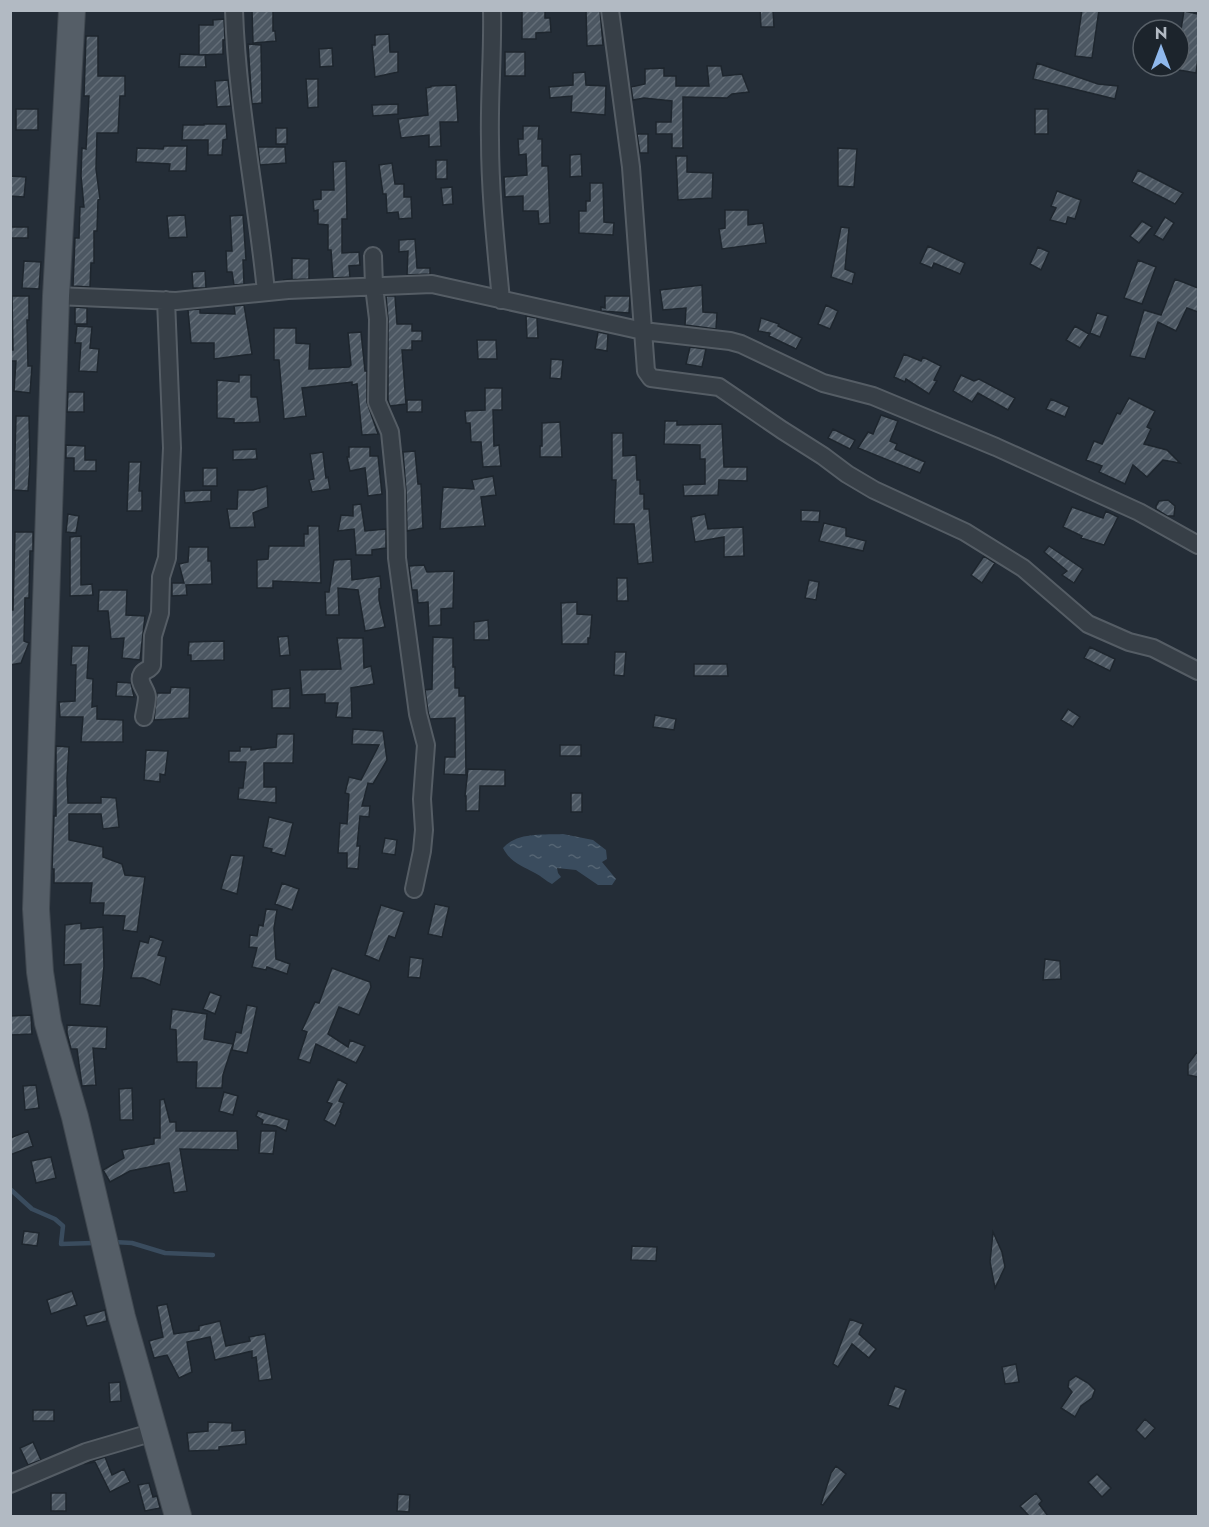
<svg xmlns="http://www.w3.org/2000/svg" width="1209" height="1527" font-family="Jost,sans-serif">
<defs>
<pattern id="water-ripples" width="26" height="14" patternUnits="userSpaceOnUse" patternTransform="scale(1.5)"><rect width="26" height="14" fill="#3a4c5e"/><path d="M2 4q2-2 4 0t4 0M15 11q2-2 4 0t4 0" fill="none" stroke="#546473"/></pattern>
<pattern id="building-hatch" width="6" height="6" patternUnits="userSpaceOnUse" patternTransform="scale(1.5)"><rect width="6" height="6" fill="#4c5762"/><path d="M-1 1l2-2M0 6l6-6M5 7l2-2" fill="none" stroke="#636d77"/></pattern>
</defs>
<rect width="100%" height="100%" fill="#242d37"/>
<!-- water -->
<path fill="url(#water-ripples)" d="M563,834L593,840L606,850L607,859L602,862L616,879L612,885H598L576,870L557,868L558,873L561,877L552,884C546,881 541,876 535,873C522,866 510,862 503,848C517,832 543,835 563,834Z"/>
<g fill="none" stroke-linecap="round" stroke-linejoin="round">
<!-- stream -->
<path stroke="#3a4c5e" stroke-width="4.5" d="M10,1189L32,1209L55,1219L63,1226L61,1244L93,1243
M114,1242L132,1243L165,1253L213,1255"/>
</g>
<!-- building -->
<path fill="url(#building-hatch)" stroke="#1e262e" stroke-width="1.5" d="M252,10H273V31H275L276,41L253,43Z
M522,10H545V18H550L551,32L536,33V39H522Z
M586,10H600L603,45L587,46Z
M760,10H773L774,27H761Z
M1082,10H1099L1092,58L1075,56Z
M1184,11L1198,14V58L1196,73L1179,70V42Z
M224,19L225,40H223V54L199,55V25H213V20Z
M389,34L390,52H398V72L375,77L372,45H375V35Z
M86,36H98V76H125V96H120L118,133H97L96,169L100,199L98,200L97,231H94V263H91L90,287L73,286L75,238H79L80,207H84L81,176L82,148L86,149L89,96H84Z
M248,44L261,45L262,103L252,104Z
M332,48L333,66L320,67L319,49Z
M505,52H525V76H505Z
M180,54L205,55L206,67H179Z
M1037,63L1098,84L1118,86L1115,99L1033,79Z
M707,66H721L723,76L742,74L749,92L732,94L727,98L683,97V148H672V134H656V122H671L672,101L644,98L633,100L631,87L645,84V69L664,68V76H676V86H709Z
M585,72L586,85L606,86L605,115L571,112L572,96L550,98L549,87L573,85V73Z
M306,79H318V107L308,108Z
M228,80L231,106L217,107L215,81Z
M456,85L458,122H440L441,146L429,147V135L401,138L398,119L428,115L426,88L431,87V86Z
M398,104V114L373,116L372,105Z
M16,109H38V130H16Z
M1035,109H1048V134H1035Z
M204,124H226L227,139L223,140L222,155H208V140H182L183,125H204Z
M523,126H539L538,139H542V166H548L550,223L539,224L538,211H523V196L505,197L504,177L527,175L526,154L519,155L518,139H523Z
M276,128H287V144H276Z
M637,134H648V153H640Z
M164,146H187L186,171H169L170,164L136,162L137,148L163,149Z
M258,147H285L286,163L260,165Z
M838,148L857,149L854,187L838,186Z
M581,154L582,176L570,177V155Z
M676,156H687V172L713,173L712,198L678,200Z
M436,160H447V179H436Z
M346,161L347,219H342V253L359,252L360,265L349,266L350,277L333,278L331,250H328V225L318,224V210L314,211L313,200L321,199V190H334L333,162Z
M392,163L395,184H404V197H411L412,218L399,219L398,212L387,213L386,194H383L379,165Z
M1138,170L1183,193L1175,204L1132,182Z
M10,176L26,177L24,197L10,196Z
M590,183H603L604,222L614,223L613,235L579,233V211H586V201H590Z
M452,187L453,204L443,205L441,188Z
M1057,191L1081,200L1075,219L1068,217L1066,224L1050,220L1056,208L1051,206Z
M725,210H748V225L763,223L766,243L722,249L719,229L725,228Z
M185,215L187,237L169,238L167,216Z
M243,215L246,260H243L244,284L234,285L232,272H227L226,251H232L230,216Z
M1165,217L1174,223L1163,240L1154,235Z
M1142,221L1152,227L1139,243L1130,236Z
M10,227H28V238H10Z
M841,227L849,228L845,269L855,273L852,284L831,277Z
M415,239L417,268H430V274L407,275L408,251L399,252V240Z
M928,246L965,263L960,274L934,263L932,268L920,263Z
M1038,247L1049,252L1041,270L1030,264Z
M292,258L309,259V279L283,280L292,279Z
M1138,260L1156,267L1142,304L1124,298Z
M24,261L41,262L39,289L22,288Z
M205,271L206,288H193L192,272Z
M1175,279L1198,288V312L1187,308L1176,331L1158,322L1145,359L1130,356L1144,310L1161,315Z
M702,285L703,312L717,313L716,329L685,325L686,308L663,310L660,290Z
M12,296H29V320H27L28,366H32L30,393L14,391L16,361H10V350H13Z
M386,296H395L397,324H412V331H422V341H412V350H402L406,404L390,406L388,400V319Z
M605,296H630L629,313L601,311V307L605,308Z
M244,305L252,354L214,359V343H191L188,310L200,309V313L235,314L234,306Z
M826,305L838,311L830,329L818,324Z
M75,307L87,308V324H75Z
M1097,313L1108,316L1100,337L1090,333Z
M526,316L537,318L538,338H527Z
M761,318L779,324L778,326L802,338L796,349L769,336L770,333L758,331Z
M77,326L92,327L90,348L99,349L97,372L79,371L81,343H75Z
M1075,326L1089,334L1080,348L1066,340Z
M274,328H296V343L310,344L309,369L349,367L351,365L348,333L361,332L365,371H367V402L378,434L362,435L357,384L352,385V382L302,388L306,416L284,419L279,360H274Z
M598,332L608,334L607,351L595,349Z
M477,340H496L497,359H478Z
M690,347L706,349L702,367L686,364Z
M904,354L921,361L923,357L941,366L934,380L937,381L929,394L906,379L905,382L894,377Z
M551,359L563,360L561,379L550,378Z
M239,375H251V397H257L260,422L234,423V419L217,418V380L239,382Z
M961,375L974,381L979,379L1015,398L1008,410L978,393L972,402L953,391Z
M485,388H502V410H493L494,446L499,445L501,466L483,467L481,442H471L470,423H466L465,411L485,410Z
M68,392H84V412H67Z
M1129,398L1155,411L1147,427L1151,429L1144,444L1167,450L1180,463L1163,460L1147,477L1133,465L1125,484L1099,472L1102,466L1086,460L1094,441L1102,444L1117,413L1120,414Z
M1051,399L1069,407L1065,417L1046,409Z
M407,400H422V412H407Z
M881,415L898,421L890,441L897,444L895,449L925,462L920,473L858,448L868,432L873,434Z
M16,416H29L30,464L28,491L14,490Z
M665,421H677V425L722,424L724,467H747V481L719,480L718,495L684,496L683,485L705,484V459H700V445L664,444Z
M560,422L562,457H540V446H542V423Z
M833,429L855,440L850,449L828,438Z
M612,433H623V456L636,455L637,480H640V494H644V509H649L653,562L638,564L634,524H614L616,480H612Z
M66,445L85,446V460H96V471H74V458H66Z
M349,447H370V456H378L382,494L368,496L365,468L350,471L347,457H349Z
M256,449L257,459L233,460V450Z
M415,451L418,484H421L423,528L407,531L406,491L403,452Z
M323,452L326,478L328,477L330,489L312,492L309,480L314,479L310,454Z
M129,462H141L139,491H142V511H127Z
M203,468H217V486H203Z
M493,476L496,495L481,497L485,526L440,529L443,487L474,489L472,480Z
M267,486L268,507L253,513L255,527L230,528L227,509H237L238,490H253Z
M211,490V501L185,503L184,491Z
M1168,500L1175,506L1174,516H1167L1156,509V506L1159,501Z
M361,504L365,531L386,529V548L372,550V555H356L354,529L338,531L341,515L353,516V505Z
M1072,507L1103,518L1106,511L1118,517L1104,545L1081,538L1082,536L1063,527Z
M801,510L820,511L819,522L801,521Z
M68,514L79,516L76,533L66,532Z
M705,514L708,529L743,527L744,556L724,557V537L695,542L691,517Z
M824,523L846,528V536L866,541L863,551L819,541Z
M308,526H319L321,583L273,581V588H257V560L268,559L269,546H304V534H308Z
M15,532H33V551H30L29,598H25L24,641L29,643L21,663L10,665V610H13Z
M81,536V585L92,584L93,595L70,596V537Z
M1049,546L1083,569L1074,583L1062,575L1067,571L1044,552Z
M189,547H208V561H211L212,584L186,585L187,595L172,596V583H184L179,564L188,562Z
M984,556L995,563L982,583L971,575Z
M351,559L352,580L380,576L381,588L379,589V600L385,627L365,631L358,590L338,588L339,615H326L325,592H329L334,560Z
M424,565L427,572L454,571L453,608L441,609V625L429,626L428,602L418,603L417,590H412L409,566Z
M617,578H627L628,601H617Z
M809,580L819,582L816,600L805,598Z
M99,590H127L126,615L145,616L140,660L122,658L124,638L111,639L108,611H98Z
M577,602V614L592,615L590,638H588V644H562L561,603Z
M488,620L489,640H474V622Z
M288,636L290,655L280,656L278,637Z
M433,637L453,638V667H455V688H459V696H465L466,775L444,774L445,757H455V718L430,719L428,712L425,690L432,689Z
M337,638H363L364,668L371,666L374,684L351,688L352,718L336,717L338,703H325V694L302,695L300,670L341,669Z
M224,641V660L191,661V655H188L189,642Z
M72,646H89L87,678L93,679L92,707L97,706V719L123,720V742H81L83,717H60L59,702L75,701L76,665H71Z
M1090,647L1115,659L1110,671L1084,658Z
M615,652H626L624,676L614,675Z
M694,664H727L728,676H694Z
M117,682L131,683L134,697L116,696Z
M171,687L190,688L189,718L154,720L157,693H170Z
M290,688V708H272V690Z
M1068,709L1080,717L1073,727L1061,720Z
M655,715L676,719L674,730L653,727Z
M353,729L383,731L387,760L373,784L368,783L362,806H370L369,817L360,816L357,846H360L358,869L347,868V853H338L340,823L347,824L349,794L345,793L349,777L361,780L379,745L352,744Z
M277,734H294L293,763H264V787H276V803L238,799L239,788H243L246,762H229V751H240V747H251V750L276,747Z
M560,745H581V756H560Z
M56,746L69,747L67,779L68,803H101V797L116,798L119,827L103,829L101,814H69V840L103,847V857L122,864L125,875L145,877L137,932L123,930L125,916L103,915L104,903H90L92,883H54V869H52L54,816H56Z
M146,750L168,751L165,775L160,774V782L144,780Z
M468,769L505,770V786H480L479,811H466V796H465Z
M571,793H582V812H571Z
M269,817L293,823L285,856L271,852L272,849L263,847Z
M385,838L397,840L395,855L382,853Z
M231,855L244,856L237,894L221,889Z
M282,883L299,889L292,910L275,904Z
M435,904L449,907L442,937L428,934Z
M381,905L404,912L395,938L389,936L379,961L365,955Z
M266,909L277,910L274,928L276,959L290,964L287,974L267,967L266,970L252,967L257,948L249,947L250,935L257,936L259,925L263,926Z
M81,923V929L103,927L104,966L100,1006L80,1004L81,964L64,965L65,925Z
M150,936L163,941L158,955L166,957L160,985L143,978H131L140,941L148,943Z
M410,957L423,959L420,978L408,977Z
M1045,959L1060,961L1061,979L1043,980Z
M332,968L370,982L371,987L359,1015L339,1007L328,1034L348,1047L350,1040L365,1046L356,1063L316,1044L310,1063L298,1059L307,1032L302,1030L315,1002L319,1003Z
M210,992L221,996L215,1014L203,1009Z
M247,1005L257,1007L247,1053L232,1050L236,1032L241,1033Z
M172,1009L207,1014L204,1039L233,1044L223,1075L222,1088H196L197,1062H177L176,1030L170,1029Z
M31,1015L32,1034L10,1035V1016Z
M67,1025L107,1027L106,1049L93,1048L96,1085L82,1086L77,1049H71L67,1033Z
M1198,1051V1077L1188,1075V1064Z
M338,1079L347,1084L339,1101L344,1103L340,1112L341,1113L335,1126L324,1120L332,1104L327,1102Z
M36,1085L39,1108L25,1110L23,1086Z
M132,1088L133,1120H120L119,1089Z
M224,1092L238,1096L233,1115L219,1111Z
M164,1099L170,1122H176V1131H237L238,1150L180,1149L187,1191L174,1193L169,1163L130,1171L110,1182L103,1170L124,1158L122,1150L154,1144V1138H160V1100Z
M258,1111L289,1120L286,1131L276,1126L262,1124L263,1120L256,1116Z
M28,1131L33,1146L10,1155V1138Z
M261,1131H276L273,1154L259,1153Z
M51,1157L56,1178L36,1183L31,1161Z
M24,1231L39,1233L37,1246L22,1244Z
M993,1232L1002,1252L1005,1267L995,1288L990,1262Z
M632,1246L657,1247L656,1261L631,1260Z
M72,1291L77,1305L51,1314L47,1300Z
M167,1304L174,1334L199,1330V1326L220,1321L226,1346L250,1341L249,1337L265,1334L272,1379L259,1381L256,1357L252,1358V1351L215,1360L210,1337L187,1342L192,1372L179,1378L167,1355L154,1358L149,1341L163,1337L157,1306Z
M105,1310L107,1321L87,1326L84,1316Z
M850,1319L863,1324L859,1334L876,1349L869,1358L852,1344L838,1367L833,1364Z
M1016,1364L1019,1382L1005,1384L1002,1367Z
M1076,1376L1088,1383L1095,1390L1092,1398L1081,1406L1075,1417L1061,1408L1072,1392L1068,1387L1069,1381Z
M120,1382L121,1401L110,1402L109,1383Z
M895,1386L906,1390L899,1409L888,1405Z
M33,1410H54V1421H33Z
M1145,1419L1155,1428L1145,1439L1136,1430Z
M208,1422L232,1423V1431L245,1430L246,1444L219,1447V1450L189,1451L187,1433L208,1431Z
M33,1442L41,1460L28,1465L20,1448Z
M105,1457L112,1475L124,1469L130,1482L110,1492L95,1462L84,1464Z
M836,1466L846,1474L823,1505L821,1504L831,1473Z
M1097,1474L1111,1488L1102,1497L1088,1482Z
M149,1483L153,1497L157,1496L160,1508L145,1511L138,1485Z
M51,1493H66V1511H51Z
M1036,1493L1042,1501L1039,1504L1048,1516H1029L1020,1506Z
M398,1494L410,1495L409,1512L397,1511Z"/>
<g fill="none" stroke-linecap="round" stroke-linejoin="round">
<!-- street casing -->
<g stroke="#555d65" stroke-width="20">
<path id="street" d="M234,10C237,105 257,198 266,292
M492,10C493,54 489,96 490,140C490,193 496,247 501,300
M610,10L631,167L646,371L651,378L719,387L782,430L823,456L847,474L874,490L965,532L1023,568L1088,624L1129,642L1153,648L1198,671
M373,256L374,286L378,319L377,402L390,432L396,491L397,558L418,714L426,745L422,799L424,830L422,851L414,889
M56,296L176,301L288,290L432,284L643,331L730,341L741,344L823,383L873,396L996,447L1139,512L1198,545
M144,717C145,710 147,703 147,697C147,690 137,682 142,674C144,670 150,670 152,665L153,636L160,613L161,577L167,558L172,448L166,300
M10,1484L86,1452L154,1432"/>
</g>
<!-- primary casing -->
<g stroke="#404850" stroke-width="28">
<path id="primary" d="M72,10L56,296L44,664L36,909L40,972L48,1023L75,1117L122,1317L178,1516"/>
</g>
<!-- street -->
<use href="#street" stroke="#373f47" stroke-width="16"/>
<!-- primary -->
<use href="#primary" stroke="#555e67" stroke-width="26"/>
</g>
<!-- border -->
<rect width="1209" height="1527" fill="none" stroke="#b2bac3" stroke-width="24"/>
<!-- north arrow -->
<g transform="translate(1161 48)"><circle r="28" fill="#1c242c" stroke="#586068" stroke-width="1.5"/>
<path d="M0-4.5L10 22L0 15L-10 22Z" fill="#8fb8ec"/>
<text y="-9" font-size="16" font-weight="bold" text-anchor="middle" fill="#b2bac3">N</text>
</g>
</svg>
